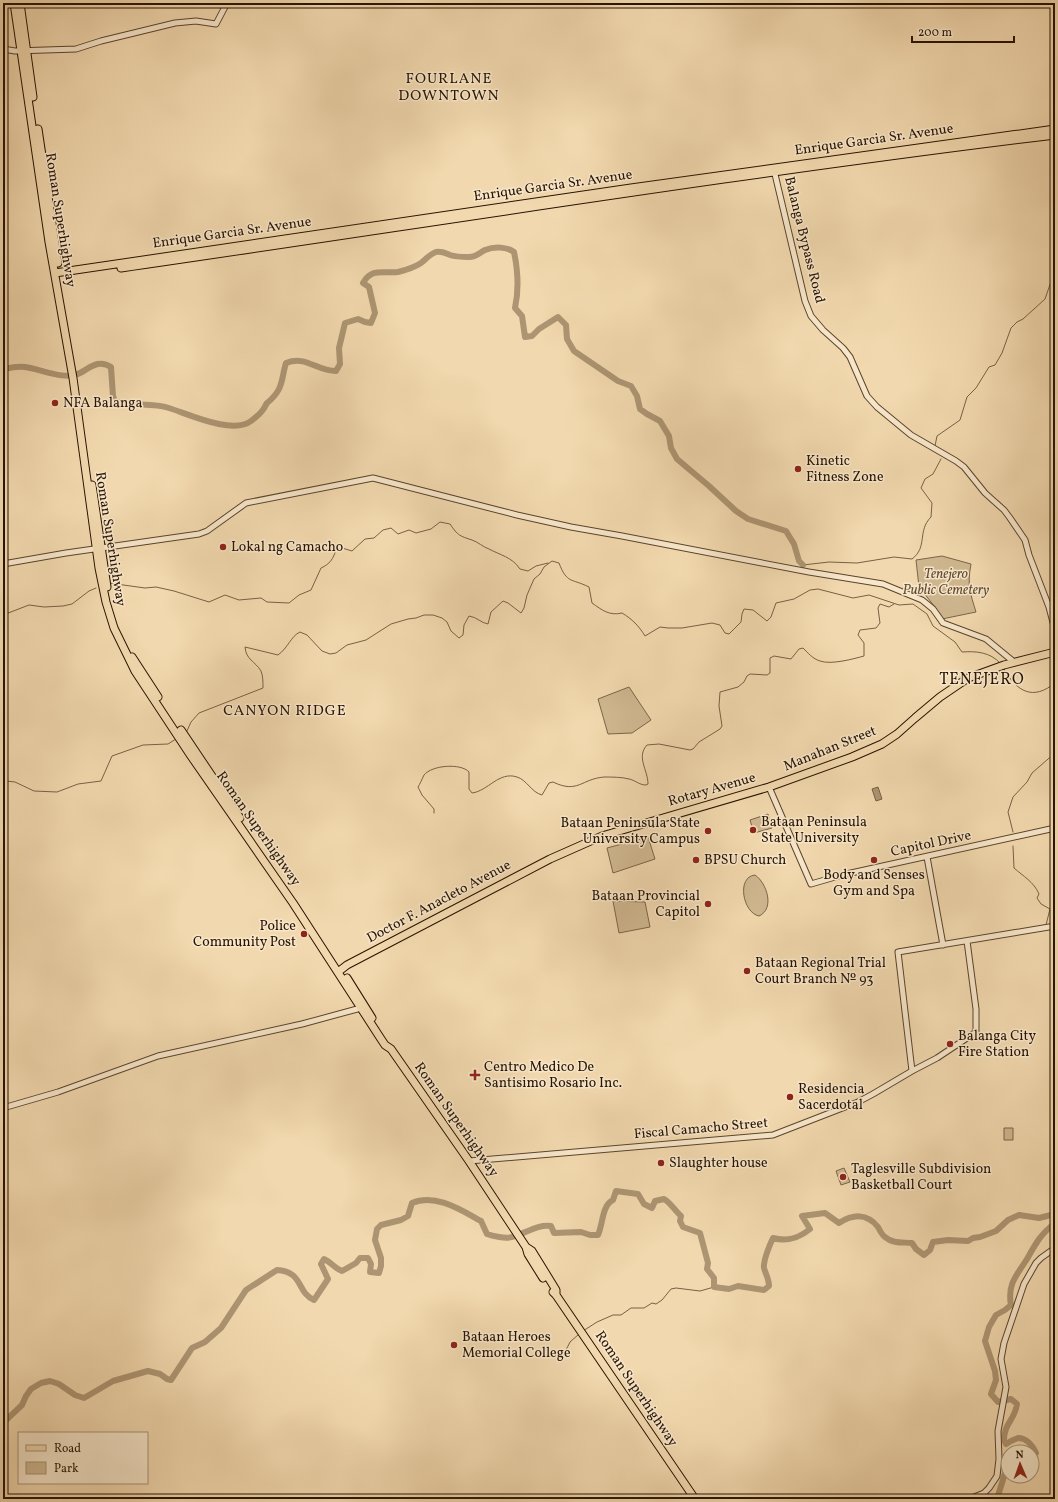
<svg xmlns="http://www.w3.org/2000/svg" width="1058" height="1502" font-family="Vollkorn,serif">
<rect width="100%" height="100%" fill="#f2d8ae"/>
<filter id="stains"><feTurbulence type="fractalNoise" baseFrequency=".005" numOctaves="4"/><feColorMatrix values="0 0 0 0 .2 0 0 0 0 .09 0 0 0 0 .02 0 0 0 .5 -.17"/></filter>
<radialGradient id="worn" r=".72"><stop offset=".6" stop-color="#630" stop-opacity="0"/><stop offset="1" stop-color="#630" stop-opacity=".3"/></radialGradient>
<!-- green -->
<path fill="#cfb790" stroke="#7b6548" d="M942,556L971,564C967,586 970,592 976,612L942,619L935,607L919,587L916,560Z
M629,687L651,720L632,733L608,734L598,699Z
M768,814L772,828L754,833L750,820Z
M648,837L655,859L613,873L607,848Z
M755,875C767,883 775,909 759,916C743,913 736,877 755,875Z
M613,901L645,902L650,927L619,933Z
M1004,1128H1013V1140H1004Z
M844,1168L850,1182L841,1185L836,1171Z"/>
<!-- water -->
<path fill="#ad9573" stroke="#776145" d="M878,787L882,799L876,801L872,789Z"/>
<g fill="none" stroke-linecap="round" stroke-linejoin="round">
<!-- stream -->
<path stroke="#776145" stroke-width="1" d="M935,446L937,436L960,420L967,397L976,388L989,367L995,365L1002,353L1011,328L1017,322L1023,319L1045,299L1055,270
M803,565L829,562L857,563L894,557L912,559C928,547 917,531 931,517L932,503L921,488L925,479L933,474L941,459
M109,583L145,588L156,587L174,591L209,602L225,595L239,600L261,598L267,602L289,603L299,595L311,590L321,568C330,564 333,559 336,550L342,548L352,551L365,539L374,538L383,530L391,528L398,534L409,530L416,533L431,529L440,522L450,524C458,536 460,536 472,540C478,542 483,547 489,549C500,555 512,557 520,569L528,571L536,566L548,563
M3,615L29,605L44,607L63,606L72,604L89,591L96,588
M1004,669C1017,692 1033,701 1055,683
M186,733L191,722L199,713L263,688C263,682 263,676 261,671C255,661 246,660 245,647L278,655C288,648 291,636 300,632L307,635L322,651L330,654L336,653L347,645L366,640L391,624L408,619L416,618L424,615H433L442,618L447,622L451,631L459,638L463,635L464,625L469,616C477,617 481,623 488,624L491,612L503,601L508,603L521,613L524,608L527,595L534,579L540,574L544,567L552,561L559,563C567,584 571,578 589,587L592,603C602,610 609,616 622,613C632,619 639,626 645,636L660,627L668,628H682L712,623L720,625L725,633L729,634L741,622L742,614L744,609L753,610L767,621L771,617L776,603L794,599L810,590L818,589L853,598L869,595L899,605L913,604L927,614L933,626L955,642L962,652C976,651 990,652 1000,663
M3,782L6,781L15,782L34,791L57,792L78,784L101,781L112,756L143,745L168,744L176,739
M434,813V809L422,795L418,787C420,784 422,779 424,775C432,765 461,763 469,772V789L472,793C488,791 499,771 517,777C527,780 531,792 542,795L549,783L553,782C578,794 581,779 604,777C611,777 622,777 629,779C635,780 639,785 646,785L648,784C648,770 636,757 647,745L659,744L690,750L693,749L699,742L720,729L722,726L719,706L720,692L738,687L744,682L747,676L750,674L767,675L770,673V658L774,656L791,659L799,649L803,648C808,653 813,659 820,661C831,665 853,659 864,656V643L858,635L860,630L876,628L880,623L878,608L880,604L889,607L894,604
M1013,832L1008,812L1013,797L1027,782L1032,773L1055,753
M1013,846L1014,868C1023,876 1034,882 1039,894L1037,898L1041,904L1050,909L1046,925
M583,1331L597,1322L613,1315H621L631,1308H644L652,1303L656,1304L662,1300L671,1289L676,1288L700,1291L714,1287
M562,1358L570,1342L579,1334"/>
<!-- river -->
<path stroke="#ad9573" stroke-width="6" d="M3,369C10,368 18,366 25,367C41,369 65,381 80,373C91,367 99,359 111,367L113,396L115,401C132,407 151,402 169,408C188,414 233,435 251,421C255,418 259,415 262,411C264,409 265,406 267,403C272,399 276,395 279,389C283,381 283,372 286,363C306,355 316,371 336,371L340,364L339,348L345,323L358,319L365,322L371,323L375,313L369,287L363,283C372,267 384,274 398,272C406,270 415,267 421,263C426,259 430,254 436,252C442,251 445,253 450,255C456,257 463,257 469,257C476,257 479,253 485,250C495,246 507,247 514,252C518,271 519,290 515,308L522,316L525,337L532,336L539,329L558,317L566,325L567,339L574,351L618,381L631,386L637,396L640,409L647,414L660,421L669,436L671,448L677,459L709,486L736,511L748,519L786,531L794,544L799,561L803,565
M3,1423L22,1405L26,1396L31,1389L41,1383L50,1381L59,1384L75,1395L84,1398L113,1381L148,1371L160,1374L167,1379L171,1380L192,1348L205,1342L221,1328L246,1290L277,1270C304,1272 296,1292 314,1300L328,1279L321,1264L324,1259C331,1262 334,1268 342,1271L356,1263L360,1258H368L371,1264L370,1272L379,1273L381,1266V1258L375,1240L377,1229L381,1225L401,1220L408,1216L412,1203C435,1193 461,1210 481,1221L487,1234C492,1236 506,1239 512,1237C525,1234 537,1224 551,1226L554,1233L581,1232L590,1235H598C603,1224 602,1205 613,1200L616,1191L638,1194L644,1204L652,1208L655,1201L664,1199C672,1204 674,1210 681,1216L680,1221L683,1227L700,1233L708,1263L707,1269L714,1278V1287L729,1289L738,1286L764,1290L769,1286C769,1279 766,1275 764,1268C763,1261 770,1244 773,1238C788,1242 799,1238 810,1229L802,1216L825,1213L839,1223C853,1214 867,1213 878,1227C880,1231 882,1235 885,1237C893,1244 903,1242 912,1243L916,1249L924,1255L930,1250L933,1242L948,1240L968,1241L973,1238L980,1237L996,1231L1008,1220L1019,1215L1039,1218L1055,1214
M1032,1455L1036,1453C1033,1446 1027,1438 1018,1438C1015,1439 1009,1442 1006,1444L1004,1440C1004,1423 1015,1420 1017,1404L1011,1399L998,1402L991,1394L996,1380L995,1371L985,1341L989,1327L996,1315L1005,1310L1011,1305C1007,1284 1017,1275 1027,1259C1036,1243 1040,1235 1055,1223
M997,1499L1005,1473L1008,1472"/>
<!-- minor casing -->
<g stroke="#5a442c" stroke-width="7">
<path id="minor" d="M3,49L15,51L76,49L101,41L175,23L196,21L216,24L227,3
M774,170L805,301L811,316L823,330L843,348L850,357L867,396L877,407L911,435L956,461L964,467L985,493L1004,510L1010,518L1025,540L1029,555L1049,607L1055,630
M3,564L66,553L199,534L207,531L246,503L373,478L517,515L571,527L622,536L809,572L883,584L922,600L933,609L943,623L986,639L1014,662
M769,787L811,884L842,875L1055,828
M927,857L943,945
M912,1071L898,952L1055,926
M3,1108L58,1092L158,1056L302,1024L361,1008
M469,1161L773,1135L858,1102L873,1094L912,1071L937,1058L976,1032V1009L967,941
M969,1499L984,1493L989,1488L997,1476L999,1459L998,1431L1006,1387L1001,1359L1004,1343L1024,1284L1036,1263L1041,1258L1055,1248"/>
</g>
<!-- major casing -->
<g stroke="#271300" stroke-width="9">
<path id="major" d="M14,3L49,242L73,378L99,568L106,602L114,628L135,671L191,756L293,903L381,1039L385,1045L391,1049L469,1161L526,1247L532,1251L556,1290V1295
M20,3L33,97
M38,129L58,263
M121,268C432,223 743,173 1055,135
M55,273L631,188L1055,129
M92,485L107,587
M132,657L158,697
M181,730L240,818
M338,972L347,965L550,859L602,836L769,787L852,757L882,744L897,734L915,718L940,697L968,678L1004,665L1055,652
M347,978L372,1018
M526,1247L528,1254L543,1278
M553,1292L556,1295L695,1499"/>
</g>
<!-- minor -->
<use href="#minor" stroke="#f7e6ca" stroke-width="5"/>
<!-- major -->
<use href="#major" stroke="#f2d8ae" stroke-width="7"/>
</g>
<!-- markers -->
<g fill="#8f2418" stroke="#f7e6ca" stroke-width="1.5">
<circle cx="55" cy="403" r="4"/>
<circle cx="798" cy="469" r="4"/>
<circle cx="223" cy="547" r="4"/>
<circle cx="753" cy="830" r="4"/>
<circle cx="708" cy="831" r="4"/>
<circle cx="696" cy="860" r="4"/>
<circle cx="874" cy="860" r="4"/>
<circle cx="708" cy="904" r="4"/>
<circle cx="304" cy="934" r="4"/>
<circle cx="747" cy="971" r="4"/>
<circle cx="950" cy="1044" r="4"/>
<path d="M473 1069h4v4h4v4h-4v4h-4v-4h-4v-4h4z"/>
<circle cx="790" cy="1097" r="4"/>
<circle cx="661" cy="1163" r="4"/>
<circle cx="843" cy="1177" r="4"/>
<circle cx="454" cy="1345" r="4"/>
</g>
<g text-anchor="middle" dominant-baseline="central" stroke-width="3" stroke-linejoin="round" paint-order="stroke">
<!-- street labels -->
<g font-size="14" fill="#271300" stroke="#f7e6ca">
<text transform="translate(874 140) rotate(-8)">Enrique Garcia Sr. Avenue</text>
<text transform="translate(553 186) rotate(-8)">Enrique Garcia Sr. Avenue</text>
<text transform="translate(60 220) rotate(81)">Roman Superhighway</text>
<text transform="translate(232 233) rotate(-8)">Enrique Garcia Sr. Avenue</text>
<text transform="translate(804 240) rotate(76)">Balanga Bypass Road</text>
<text transform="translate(110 539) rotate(81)">Roman Superhighway</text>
<text transform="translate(830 749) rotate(-22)">Manahan Street</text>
<text transform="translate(712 790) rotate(-16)">Rotary Avenue</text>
<text transform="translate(258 829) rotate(55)">Roman Superhighway</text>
<text transform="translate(931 844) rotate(-12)">Capitol Drive</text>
<text transform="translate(439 902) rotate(-28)">Doctor F. Anacleto Avenue</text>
<text transform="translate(456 1120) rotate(55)">Roman Superhighway</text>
<text transform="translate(701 1129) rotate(-5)">Fiscal Camacho Street</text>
<text transform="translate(636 1389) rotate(56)">Roman Superhighway</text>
</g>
<!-- poi labels -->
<g font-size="14" fill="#271300" stroke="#f7e6ca" text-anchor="start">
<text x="63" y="403">NFA Balanga</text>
<text x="806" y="461">Kinetic<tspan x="806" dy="16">Fitness Zone</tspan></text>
<text x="231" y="547">Lokal ng Camacho</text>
<text x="761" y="822">Bataan Peninsula<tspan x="761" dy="16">State University</tspan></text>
<text x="700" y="823" text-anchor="end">Bataan Peninsula State<tspan x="700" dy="16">University Campus</tspan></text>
<text x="704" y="860">BPSU Church</text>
<text x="874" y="875" text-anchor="middle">Body and Senses<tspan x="874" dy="16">Gym and Spa</tspan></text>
<text x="700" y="896" text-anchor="end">Bataan Provincial<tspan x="700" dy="16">Capitol</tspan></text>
<text x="296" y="926" text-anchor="end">Police<tspan x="296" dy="16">Community Post</tspan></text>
<text x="755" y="963">Bataan Regional Trial<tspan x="755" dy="16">Court Branch № 93</tspan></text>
<text x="958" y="1036">Balanga City<tspan x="958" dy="16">Fire Station</tspan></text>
<text x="484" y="1067">Centro Medico De<tspan x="484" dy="16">Santisimo Rosario Inc.</tspan></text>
<text x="798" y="1089">Residencia<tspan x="798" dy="16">Sacerdotal</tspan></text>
<text x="669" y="1163">Slaughter house</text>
<text x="851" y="1169">Taglesville Subdivision<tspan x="851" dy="16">Basketball Court</tspan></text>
<text x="462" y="1337">Bataan Heroes<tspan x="462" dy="16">Memorial College</tspan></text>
</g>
<!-- park labels -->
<g font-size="14" font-style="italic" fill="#624c32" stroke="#f7e6ca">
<text x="946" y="574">Tenejero<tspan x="946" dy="16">Public Cemetery</tspan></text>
</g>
<!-- neighbourhood labels -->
<g font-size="15" letter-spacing="1" fill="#271300" stroke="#f7e6ca">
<text x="449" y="79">FOURLANE<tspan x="449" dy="17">DOWNTOWN</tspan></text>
<text x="285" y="711">CANYON RIDGE</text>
</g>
<!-- quarter labels -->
<g font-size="16" letter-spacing="1" fill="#271300" stroke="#f7e6ca">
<text x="982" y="680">TENEJERO</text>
</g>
</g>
<!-- margin -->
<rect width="1058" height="1502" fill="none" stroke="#f2d8ae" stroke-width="16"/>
<rect x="4" y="4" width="1050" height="1494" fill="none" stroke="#271300" stroke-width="2"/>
<rect x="8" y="8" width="1042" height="1486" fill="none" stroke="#271300"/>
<!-- legend -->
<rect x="18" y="1432" width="130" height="52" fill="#f7e6ca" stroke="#a49279"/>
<rect x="26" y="1445" width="20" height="6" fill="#f2d8ae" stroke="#a49279"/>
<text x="54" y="1452" font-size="12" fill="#271300">Road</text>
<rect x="26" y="1462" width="20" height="12" fill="#cfb790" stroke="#a49279"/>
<text x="54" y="1472" font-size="12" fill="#271300">Park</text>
<!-- north arrow -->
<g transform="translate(1020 1464) rotate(358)"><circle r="19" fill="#f7e6ca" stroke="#a49279"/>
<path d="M0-3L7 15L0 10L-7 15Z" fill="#8f2418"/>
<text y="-6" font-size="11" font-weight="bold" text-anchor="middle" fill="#271300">N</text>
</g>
<!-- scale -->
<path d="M912 36v6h102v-6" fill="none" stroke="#271300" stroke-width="2"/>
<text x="918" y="36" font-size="12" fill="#271300" stroke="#f7e6ca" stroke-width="3" paint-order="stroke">200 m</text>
<rect width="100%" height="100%" filter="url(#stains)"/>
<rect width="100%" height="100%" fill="url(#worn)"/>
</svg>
